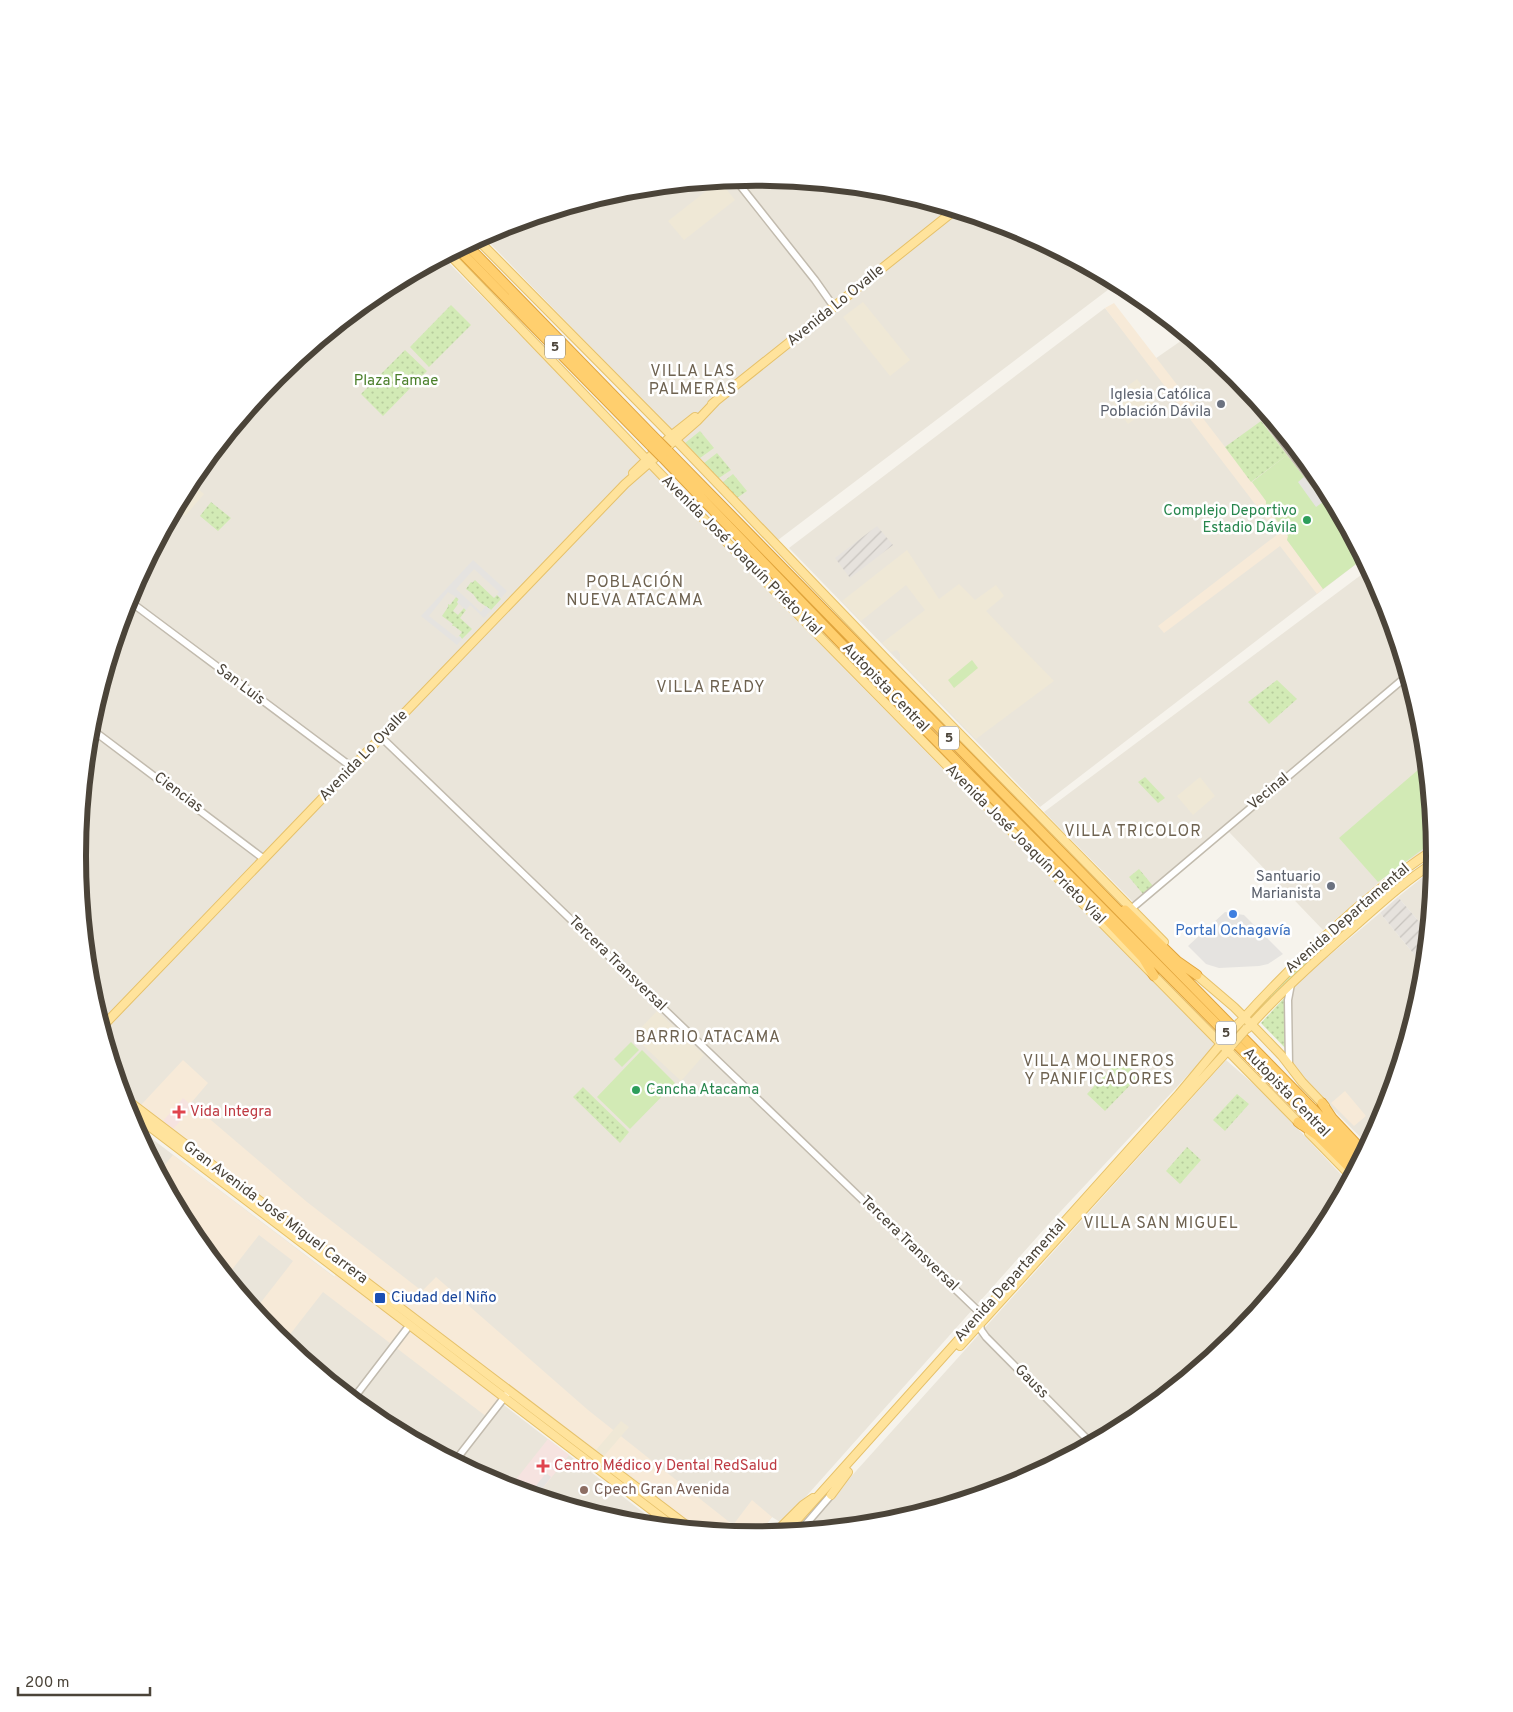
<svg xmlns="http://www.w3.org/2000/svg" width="1513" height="1712" font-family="Overpass,sans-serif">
<defs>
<pattern id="industrial-furrows" width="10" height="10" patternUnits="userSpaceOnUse" patternTransform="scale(1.25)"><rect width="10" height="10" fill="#e6e2dd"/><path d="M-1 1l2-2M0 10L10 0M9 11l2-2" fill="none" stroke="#c7c3be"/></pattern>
<pattern id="grass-dots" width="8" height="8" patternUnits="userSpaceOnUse" patternTransform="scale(1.25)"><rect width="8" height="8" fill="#d2eab5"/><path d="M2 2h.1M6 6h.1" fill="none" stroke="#b6ca9c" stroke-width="1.8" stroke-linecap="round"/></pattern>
</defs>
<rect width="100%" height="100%" fill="#f6f3ec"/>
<!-- residential -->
<path fill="#eae5da" d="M757,177L889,190L1017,229L1117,283L778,540L483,236L497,229L624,190Z
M443,257L644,461L752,575L1074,902L1124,949L1161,990L1216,1045L1046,1227L786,1519L780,1522L772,1517L758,1535L700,1529L141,1105L120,1087L90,988L78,856L91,723L129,596L192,479L277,376L380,291Z
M1105,308L1149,363L1188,336L1237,376L1321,479L1364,558L1040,807L789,548Z
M1369,569L1384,596L1423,724L1434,846L1397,867L1323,930L1229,832L1139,908L1044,812Z
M1423,877L1432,888L1428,932L1398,897Z
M1380,913L1417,958L1425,959L1422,989L1384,1116L1368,1145L1311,1087L1292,1065L1290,1049L1291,998L1294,985Z
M1226,1060L1266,1095L1348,1182L1321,1233L1236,1336L1133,1421L1016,1483L889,1522L803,1530Z
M135,1126L496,1399L661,1526L624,1522L496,1483L379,1420L276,1336L192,1233Z"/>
<!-- commercial -->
<path fill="#f7ead8" d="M1114,303L1252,482L1266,501V505L1288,536L1287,540L1323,589L1317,594L1280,546L1164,633L1158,626L1278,534L1105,308Z
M183,1060L208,1083L191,1103L307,1202L422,1291L436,1277L588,1410L733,1525L752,1500L772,1517L758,1535L646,1524L664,1501L511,1386L487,1417L323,1292L284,1342L275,1335L255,1310L293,1261L259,1235L227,1276L192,1233L159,1172L173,1155L334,1277L345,1260L141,1105Z
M1345,1091L1366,1116L1354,1126L1331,1103Z"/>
<!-- industrial -->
<path fill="url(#industrial-furrows)" d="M877,526L893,545L850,578L835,558Z
M1398,897L1428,932L1425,959L1417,958L1380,913Z"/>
<!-- education -->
<path fill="#efe8d6" d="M719,181H720L735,200L684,240L668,221Z
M863,302L910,360L890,376L843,317Z
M1137,379L1155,404L1128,424L1112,401L1113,397Z
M197,488L204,494L185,516L178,510Z
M907,550L939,599L959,584L975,600L996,585L1004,596L986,611L1054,681L976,739L900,661V654L897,650L891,652L882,643L925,610L906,585L861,621L842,601Z
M1200,777L1215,796L1193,815L1177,796Z
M657,1011L704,1055L681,1081L633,1036Z
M621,1421L629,1427L604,1456L596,1450Z"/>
<!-- medical -->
<path fill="#f6e3e0" d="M183,1098L193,1107L173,1129L163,1121Z
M548,1439L569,1455L537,1496L510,1487Z"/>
<!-- grass -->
<path fill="url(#grass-dots)" d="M451,305L471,325L429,367L410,347Z
M405,350L427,371L383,416L361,394Z
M1261,421L1287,455L1251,482L1225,447Z
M700,431L714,448L700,458L685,443Z
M717,453L731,470L719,478L704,463Z
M733,474L747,491L737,498L723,482Z
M211,502L231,518L218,531L200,516Z
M475,580L494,598L497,595L501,599L491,610L478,601L473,594L466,589L471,582L472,583Z
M456,597L459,600L457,602L458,604L453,611L458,615L464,608L466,610L460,618L472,629L462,639L459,636L462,632L454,626H452L453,624L442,616L448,607V604L450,605Z
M1277,680L1297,699L1269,724L1248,702Z
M1145,777L1165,798L1158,803L1138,782Z
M1139,869L1153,886L1143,894L1129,877Z
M1329,938L1330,940L1258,1014L1256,1011L1292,972Z
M1287,995L1286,1049L1261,1023Z
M1120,1058L1139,1076L1105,1111L1087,1094Z
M583,1087L629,1132L620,1143L573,1097Z
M1237,1094L1249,1104L1225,1131L1213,1120Z
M1187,1147L1201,1160L1180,1184L1166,1171Z"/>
<!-- garden -->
<path fill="#d2eab5" d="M1287,455L1357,545L1364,558L1323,589L1287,540L1288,536L1266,505V501L1252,482Z
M972,660L978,668L954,688L948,680Z
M1426,763L1434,841L1378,882L1339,838Z
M631,1042L639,1050L622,1067L614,1059Z
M642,1050L675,1083L630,1129L597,1097Z"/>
<!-- parking -->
<path fill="#e5e3e0" d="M1304,477L1323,502L1316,507L1298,482Z
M473,560L507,591L501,598L497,594L499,592L474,569L456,589L481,612L486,606L491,610L484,618L470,605L466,610L457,602L459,599L448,592L429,616L457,638L460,636L462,639L457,645L421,616Z
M1225,912L1244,915L1283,954L1268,964L1259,966L1219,968L1206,964L1188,946Z
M546,1473L551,1477L537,1496L510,1487L516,1480L531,1492Z"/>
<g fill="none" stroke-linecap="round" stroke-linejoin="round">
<!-- minor casing -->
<g stroke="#c2bbae" stroke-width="9">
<path id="minor" d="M735,179L815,280L834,307
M1230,371L1290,451L1343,520
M128,600L353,768
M90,728L264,859
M382,738L977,1310L981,1330L986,1337L1091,1443
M1131,909L1408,675
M1289,1064L1288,1000L1291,984
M353,1399L409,1326
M455,1461L507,1394
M800,1531L831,1495"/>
</g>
<!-- major casing -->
<g stroke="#e6c16a" stroke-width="10">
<path id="major" d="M477,239L669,433L887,660L1164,942
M449,254L701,516L1301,1125
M712,404L955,210
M633,473L671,436L695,417
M1193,972L1234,1007L1256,1029L1282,1056L1302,1082L1325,1106
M1241,1021C1277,981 1313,946 1353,911C1379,889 1406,867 1435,849
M102,1027L625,484L697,421L716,401
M1248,1028C1281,991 1317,959 1354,927C1380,904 1406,880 1435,862
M123,1097L690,1528
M128,1110L674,1527
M1309,1133L1351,1176
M960,1346L1231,1047
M831,1495L848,1472
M786,1532L1179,1094L1224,1040
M775,1533L803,1505L813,1498"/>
</g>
<!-- highway casing -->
<g stroke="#e0a43c" stroke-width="11">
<path id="highway" d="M467,245L657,440
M458,249L651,446
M668,451L1361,1158
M662,457L885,689L1357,1166
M1125,910L1177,961L1197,975
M1107,920L1143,958L1154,976
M1322,1103L1332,1118L1364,1152
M1298,1122L1318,1136L1354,1172"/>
</g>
<!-- minor -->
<use href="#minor" stroke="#fff" stroke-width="6"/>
<!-- major -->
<use href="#major" stroke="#ffe39c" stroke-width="8"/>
<!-- highway -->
<use href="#highway" stroke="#ffcf6e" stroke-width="9"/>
<!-- major-bridge casing -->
<g stroke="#e6c16a" stroke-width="10" stroke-linecap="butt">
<path id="major-bridge" d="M1225,1038L1240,1022
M1232,1045L1246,1029"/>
</g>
<!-- highway-bridge casing -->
<g stroke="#e0a43c" stroke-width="11" stroke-linecap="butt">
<path id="highway-bridge" d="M657,440L668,451
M651,446L662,457"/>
</g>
<!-- major-bridge -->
<use href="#major-bridge" stroke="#ffe39c" stroke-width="8"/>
<!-- highway-bridge -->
<use href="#highway-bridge" stroke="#ffcf6e" stroke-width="9"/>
</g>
<!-- markers -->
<g fill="#6b7280" stroke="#fff" stroke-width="2">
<circle cx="1221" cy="404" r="5"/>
<circle cx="1331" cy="886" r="5"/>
</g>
<g fill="#2e9e5b" stroke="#fff" stroke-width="2">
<circle cx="1307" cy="520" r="5"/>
<circle cx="636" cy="1090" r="5"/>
</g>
<circle fill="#3f7fe0" stroke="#fff" stroke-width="2" cx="1233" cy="914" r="5"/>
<g fill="#e0444e" stroke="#fff" stroke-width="2">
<path d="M176.5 1104.5h5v5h5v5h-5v5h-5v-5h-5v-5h5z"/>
<path d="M540.5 1458.5h5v5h5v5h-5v5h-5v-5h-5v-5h5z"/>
</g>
<rect fill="#1a4fb4" stroke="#fff" stroke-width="2" x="374" y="1292" width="12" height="12" rx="2.5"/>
<circle fill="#8d6e63" stroke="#fff" stroke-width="2" cx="584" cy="1490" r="5"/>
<g text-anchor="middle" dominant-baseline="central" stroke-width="5" stroke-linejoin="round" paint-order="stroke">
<!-- shield labels -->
<g fill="#fff" stroke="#817c74" stroke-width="1">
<rect x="545" y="335.5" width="20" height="23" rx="4"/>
<rect x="939" y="726.5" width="20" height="23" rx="4"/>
<rect x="1216" y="1021.5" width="20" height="23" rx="4"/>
</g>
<g font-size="14" font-weight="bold" fill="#4b4439">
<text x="555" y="347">5</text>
<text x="949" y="738">5</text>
<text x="1226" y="1033">5</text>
</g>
<!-- street labels -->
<g font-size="15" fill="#4b4439" stroke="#fff">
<text transform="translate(836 306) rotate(-39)">Avenida Lo Ovalle</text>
<text transform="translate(741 556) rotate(45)">Avenida José Joaquín Prieto Vial</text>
<text transform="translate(240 685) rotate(37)">San Luis</text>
<text transform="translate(885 688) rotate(46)">Autopista Central</text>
<text transform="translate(364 756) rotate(-46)">Avenida Lo Ovalle</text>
<text transform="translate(1269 792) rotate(-40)">Vecinal</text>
<text transform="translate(178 793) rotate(37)">Ciencias</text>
<text transform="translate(1025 845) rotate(45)">Avenida José Joaquín Prieto Vial</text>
<text transform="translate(1348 919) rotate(-41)">Avenida Departamental</text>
<text transform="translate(617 964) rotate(44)">Tercera Transversal</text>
<text transform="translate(1286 1093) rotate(46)">Autopista Central</text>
<text transform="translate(275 1213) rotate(37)">Gran Avenida José Miguel Carrera</text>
<text transform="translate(909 1244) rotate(44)">Tercera Transversal</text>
<text transform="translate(1011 1281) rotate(-48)">Avenida Departamental</text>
<text transform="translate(1031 1382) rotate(45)">Gauss</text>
</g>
<!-- park labels -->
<g font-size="15" fill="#4a7f2a" stroke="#fff">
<text x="396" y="381">Plaza Famae</text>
</g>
<!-- worship labels -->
<g font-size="15" fill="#5b616d" stroke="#fff" text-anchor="end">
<text x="1211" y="395">Iglesia Católica<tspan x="1211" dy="17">Población Dávila</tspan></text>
<text x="1321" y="877">Santuario<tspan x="1321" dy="17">Marianista</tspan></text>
</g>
<!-- leisure labels -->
<g font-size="15" fill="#27864d" stroke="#fff" text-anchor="end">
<text x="1297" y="511">Complejo Deportivo<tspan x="1297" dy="17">Estadio Dávila</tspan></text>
<text x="646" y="1090" text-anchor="start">Cancha Atacama</text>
</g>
<!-- shop labels -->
<g font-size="15" fill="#366cbe" stroke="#fff">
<text x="1233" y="931">Portal Ochagavía</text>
</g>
<!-- health labels -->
<g font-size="15" fill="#be3a42" stroke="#fff" text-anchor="start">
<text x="190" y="1112">Vida Integra</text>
<text x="554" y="1466">Centro Médico y Dental RedSalud</text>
</g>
<!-- transit labels -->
<g font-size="15" fill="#164399" stroke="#fff" text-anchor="start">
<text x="391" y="1298">Ciudad del Niño</text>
</g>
<!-- education labels -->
<g font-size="15" fill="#785e54" stroke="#fff" text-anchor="start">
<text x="594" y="1490">Cpech Gran Avenida</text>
</g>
<!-- neighbourhood labels -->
<g font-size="16" letter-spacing="1" fill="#6e6250" stroke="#fff">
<text x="693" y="372">VILLA LAS<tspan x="693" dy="18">PALMERAS</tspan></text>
<text x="635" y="583">POBLACIÓN<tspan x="635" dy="18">NUEVA ATACAMA</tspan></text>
<text x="711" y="688">VILLA READY</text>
<text x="1133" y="832">VILLA TRICOLOR</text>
<text x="708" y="1038">BARRIO ATACAMA</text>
<text x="1099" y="1062">VILLA MOLINEROS<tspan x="1099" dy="18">Y PANIFICADORES</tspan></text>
<text x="1161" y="1224">VILLA SAN MIGUEL</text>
</g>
</g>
<!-- crop -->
<path d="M0 0H1513V1712H0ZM86 856a670 670 0 1 1 1340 0a670 670 0 1 1-1340 0Z" fill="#fff" fill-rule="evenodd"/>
<path fill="none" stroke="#4b4439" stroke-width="6" d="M86 856a670 670 0 1 1 1340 0a670 670 0 1 1-1340 0Z"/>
<!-- scale -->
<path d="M18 1687v8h132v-8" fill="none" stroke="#4b4439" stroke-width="2.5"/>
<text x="25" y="1687" font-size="15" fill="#4b4439" stroke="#ffffff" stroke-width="4" paint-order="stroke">200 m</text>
</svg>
